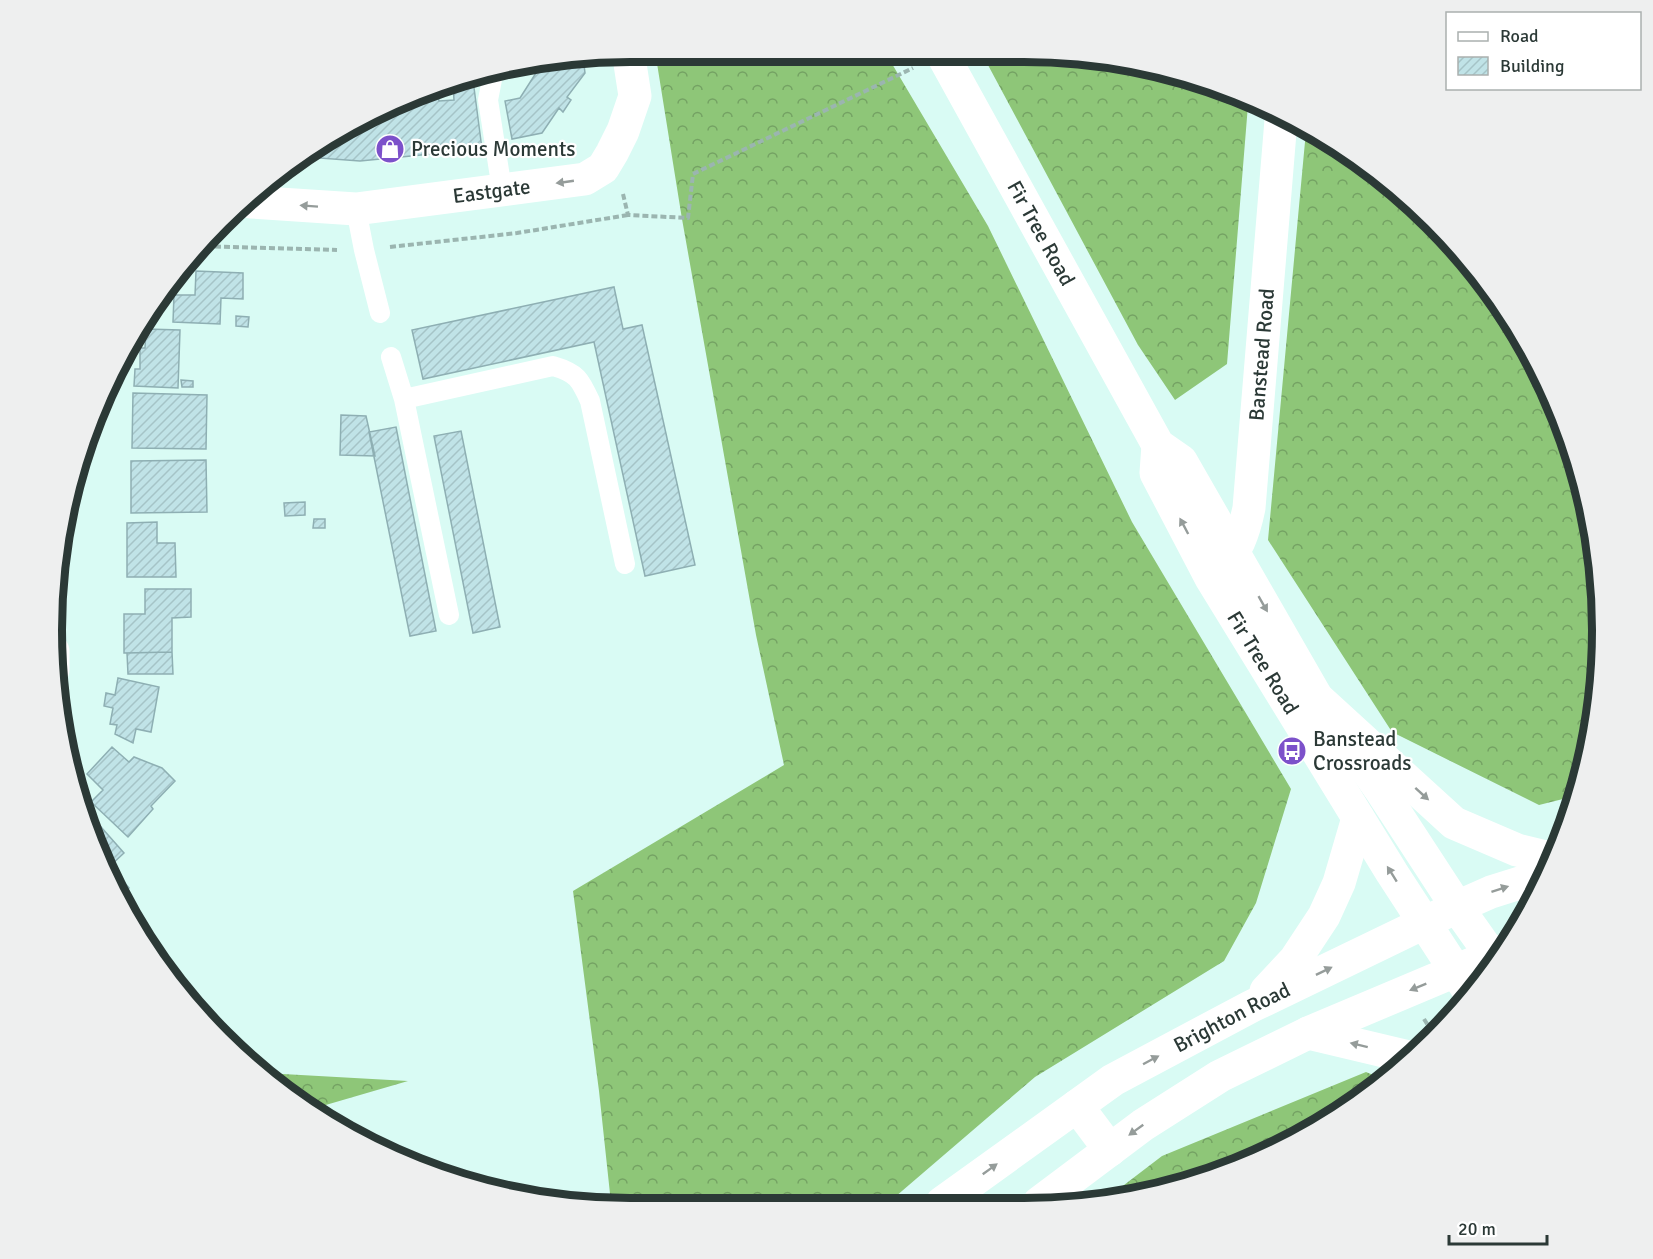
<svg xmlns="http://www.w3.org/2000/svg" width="1653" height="1259" font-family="Signika,sans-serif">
<defs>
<pattern id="forest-crowns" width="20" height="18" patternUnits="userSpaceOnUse" patternTransform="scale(1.5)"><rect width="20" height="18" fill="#8ec678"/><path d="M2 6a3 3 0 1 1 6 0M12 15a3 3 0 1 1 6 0" fill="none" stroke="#74a263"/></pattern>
<pattern id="building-hatch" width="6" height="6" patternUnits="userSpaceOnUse" patternTransform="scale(1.5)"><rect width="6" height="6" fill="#c0e3e7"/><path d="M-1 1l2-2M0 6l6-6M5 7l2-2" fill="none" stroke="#a5c4c7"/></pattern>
</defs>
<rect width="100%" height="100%" fill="#d9fbf4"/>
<!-- forest -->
<path fill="url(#forest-crowns)" d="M655,51L885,52L988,226L1132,522L1291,789L1256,903L1224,961L1035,1077L888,1203H611L599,1091L573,891L784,765L756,635L682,219Z
M981,52H1061L1174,71L1248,105L1227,364L1175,400L1138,345Z
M1306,131L1345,149L1432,220L1504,308L1558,408L1591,516L1602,629L1591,742L1575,796L1539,805L1392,732L1268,540Z
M1366,1072L1383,1079L1345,1110L1245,1164L1112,1200L1107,1198L1162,1156Z
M265,1073L408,1081L312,1109Z"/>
<!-- building -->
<path fill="url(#building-hatch)" stroke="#8eafb3" stroke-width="1.5" d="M583,57L585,73L567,97L571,100L563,112L559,108L542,133L512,139L505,101L520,98L543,62Z
M473,80L482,149L360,161L305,157L340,129L391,107H401V103L437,88L439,101L454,100L453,83Z
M196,271L243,273V299L221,298L220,324L173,322L174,295H195Z
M614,287L623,329L642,325L695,565L645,576L594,342L423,379L412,330Z
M236,316L249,317L248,327L236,326Z
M146,329L180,330L178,388L134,386L135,369H140V348H145Z
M181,380L193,381V387H182Z
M133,393L207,395L206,449L132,448Z
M341,415L366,416L375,456L340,455Z
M396,427L436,631L410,636L369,432Z
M461,431L500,627L473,633L434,436Z
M206,460L207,512L131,513V461Z
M305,502V515L285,516L284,503Z
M314,519H325V528H313Z
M157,522V543H175L176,577H127V523Z
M145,589H191V617L172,618V652L124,653V614H145Z
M172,652L173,674H128L127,653Z
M118,678L159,687L151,732L136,729L133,743L115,734L117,725L110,724L113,708L104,706L106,693L115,695Z
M112,747L129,762L134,757L162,768L175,781L151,806L153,809L128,837L91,802L103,790L87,774Z
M86,810L124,853L110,866L129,888L121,895L82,816L81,814Z"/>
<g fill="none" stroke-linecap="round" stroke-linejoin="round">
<!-- path -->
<path stroke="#9bb5b0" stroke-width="4" stroke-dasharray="6 3" stroke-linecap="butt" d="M623,194L628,215L688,218L693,174L913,68
M197,246L337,250
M390,247L517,233L628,215
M1424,1019L1433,1033
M1113,1190L1116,1198"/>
<!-- lane -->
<path stroke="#fff" stroke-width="20" d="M494,69L488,100L502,190
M356,209L364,250L380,313
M391,357L404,399L449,615
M404,399L553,366C577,373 580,379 590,401L625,564"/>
<!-- street -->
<g stroke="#fff" stroke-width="33">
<path id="s1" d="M251,202L356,209L585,179L603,168L612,153L623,131L635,96L628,51"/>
<path d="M53,670V651"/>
</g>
<!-- secondary -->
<path stroke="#fff" stroke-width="33" id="s2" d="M1219,570C1237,553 1244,532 1249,508L1281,120"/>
<!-- primary -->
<g stroke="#fff" stroke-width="33">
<path id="s3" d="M941,52L1158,445L1181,461L1317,698L1380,789L1457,907L1496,962"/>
<path id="s4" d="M1158,445L1156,473L1211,578L1392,873L1470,993"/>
</g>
<!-- highway -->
<g stroke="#fff" stroke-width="33">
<path d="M1317,698L1454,823L1517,850L1554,859"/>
<path d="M1266,991L1295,960L1324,916L1339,883L1358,818"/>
<path d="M1308,1033L1409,1057"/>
<path d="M1077,1106L1110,1150"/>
<path id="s5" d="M942,1203L1113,1080L1252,1006L1457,907L1491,892L1545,875"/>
<path d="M1039,1203L1143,1125L1220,1076L1308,1033L1505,950"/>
</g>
</g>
<!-- one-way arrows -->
<defs><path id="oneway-solid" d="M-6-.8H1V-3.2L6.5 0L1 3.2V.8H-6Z" transform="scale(1.5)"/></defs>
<g fill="#959c9a">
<use href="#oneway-solid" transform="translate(565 182) rotate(172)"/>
<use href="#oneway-solid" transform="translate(309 206) rotate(-176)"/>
<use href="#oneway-solid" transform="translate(1184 526) rotate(-118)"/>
<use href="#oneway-solid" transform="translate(1263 604) rotate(60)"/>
<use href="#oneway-solid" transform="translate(1422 794) rotate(42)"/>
<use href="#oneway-solid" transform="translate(1392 874) rotate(-122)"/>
<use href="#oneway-solid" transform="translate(1500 889) rotate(-18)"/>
<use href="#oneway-solid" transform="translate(1324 971) rotate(-26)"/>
<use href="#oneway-solid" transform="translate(1418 987) rotate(158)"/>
<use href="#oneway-solid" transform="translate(1359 1045) rotate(-166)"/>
<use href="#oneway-solid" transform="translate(1151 1060) rotate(-28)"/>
<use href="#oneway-solid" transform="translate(1136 1130) rotate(144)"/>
<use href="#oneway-solid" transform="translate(990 1169) rotate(-36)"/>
</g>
<!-- icons -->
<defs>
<g id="shop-disc" transform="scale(1.5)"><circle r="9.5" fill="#7c51ca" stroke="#fff"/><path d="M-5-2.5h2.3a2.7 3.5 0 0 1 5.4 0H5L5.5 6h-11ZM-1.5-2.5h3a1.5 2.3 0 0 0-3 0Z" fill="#fff"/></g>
<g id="bus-disc" transform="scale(1.5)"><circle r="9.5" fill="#7c51ca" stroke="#fff"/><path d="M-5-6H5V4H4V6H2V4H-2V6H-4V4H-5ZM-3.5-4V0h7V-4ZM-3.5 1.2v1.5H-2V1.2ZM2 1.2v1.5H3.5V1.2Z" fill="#fff"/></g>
</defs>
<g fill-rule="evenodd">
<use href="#shop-disc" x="390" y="149"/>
<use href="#bus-disc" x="1292" y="751"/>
</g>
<g text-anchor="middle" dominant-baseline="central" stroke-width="4.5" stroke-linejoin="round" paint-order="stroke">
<!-- poi labels -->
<g font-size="21" fill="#2b3936" stroke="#fff" text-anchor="start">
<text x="411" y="149">Precious Moments</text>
<text x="1313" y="739">Banstead<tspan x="1313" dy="24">Crossroads</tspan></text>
</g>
<!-- street labels -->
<g font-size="21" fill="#2b3936" stroke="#fff">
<text stroke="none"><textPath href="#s1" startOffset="242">Eastgate</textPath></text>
<text stroke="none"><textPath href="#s3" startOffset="207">Fir Tree Road</textPath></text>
<text stroke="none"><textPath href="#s2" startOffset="224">Banstead Road</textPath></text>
<text stroke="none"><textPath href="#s4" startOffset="246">Fir Tree Road</textPath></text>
<text stroke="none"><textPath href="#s5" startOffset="345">Brighton Road</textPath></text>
</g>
</g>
<!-- crop -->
<path d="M0 0H1653V1259H0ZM630 62H1024A568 568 0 0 1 1592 630V630A568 568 0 0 1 1024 1198H630A568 568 0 0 1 62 630V630A568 568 0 0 1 630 62Z" fill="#eeefef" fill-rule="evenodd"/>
<path fill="none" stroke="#2b3936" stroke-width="8" d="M630 62H1024A568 568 0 0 1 1592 630V630A568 568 0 0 1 1024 1198H630A568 568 0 0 1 62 630V630A568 568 0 0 1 630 62Z"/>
<!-- legend -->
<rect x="1446" y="12" width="195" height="78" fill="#ffffff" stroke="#aab0af" stroke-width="1.5"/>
<rect x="1458" y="32" width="30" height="9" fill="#ffffff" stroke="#aab0af" stroke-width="1.5"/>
<text x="1500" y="42" font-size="18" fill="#2b3936">Road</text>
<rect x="1458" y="57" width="30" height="18" fill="url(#building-hatch)" stroke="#aab0af" stroke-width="1.5"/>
<text x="1500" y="72" font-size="18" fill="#2b3936">Building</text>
<!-- scale -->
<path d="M1449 1235v9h98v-9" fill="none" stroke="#2b3936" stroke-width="3"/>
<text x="1458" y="1235" font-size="18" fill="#2b3936" stroke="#ffffff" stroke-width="4.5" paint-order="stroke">20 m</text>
</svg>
